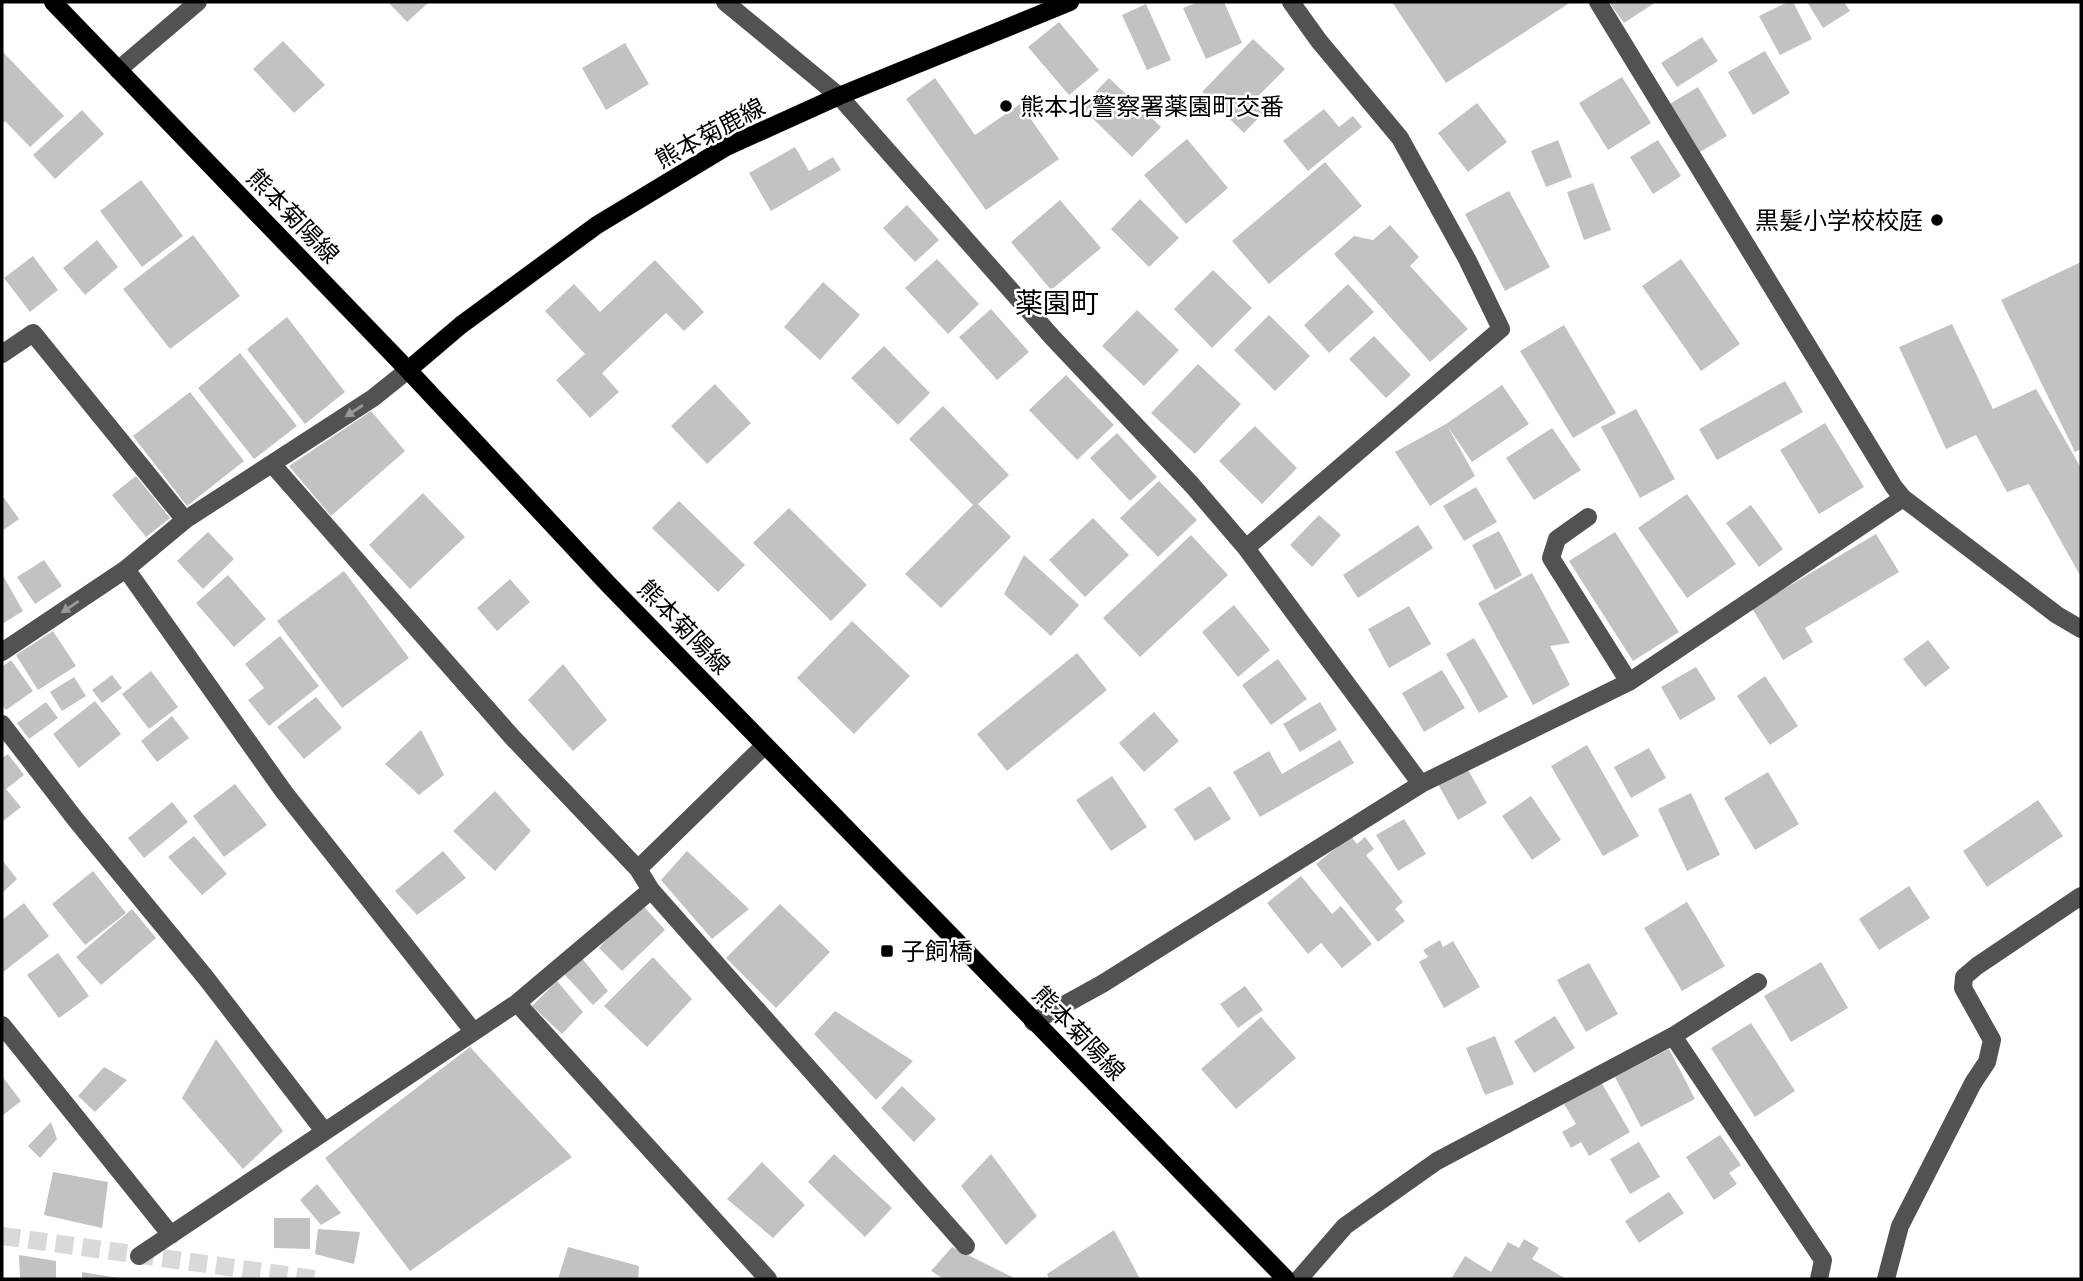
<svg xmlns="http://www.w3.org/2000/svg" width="2083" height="1281" font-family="'DM Sans','Noto Sans JP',sans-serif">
<rect width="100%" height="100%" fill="#fff"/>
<!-- building -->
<path fill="#c2c2c2" d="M388,2H429L407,22Z
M1198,2H1224L1242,43L1206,59L1183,8Z
M1392,2H1571L1446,83Z
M1609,2H1656L1624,23Z
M1788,2H1793L1812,39L1780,55L1759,16Z
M1807,2H1844L1850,11L1823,28Z
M1146,4L1171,60L1147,70L1122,15Z
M1059,22L1099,70L1069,95L1028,47Z
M1702,37L1718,61L1677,87L1661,63Z
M1253,39L1285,69L1257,97L1268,108L1244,133L1202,92Z
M283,41L325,85L294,113L253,69Z
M625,43L649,84L606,110L582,68Z
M2,51L64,116L30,147L5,121L2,125Z
M1765,51L1790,93L1753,115L1728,72Z
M1622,77L1651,123L1608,150L1579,103Z
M935,78L975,135L1020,104L1059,159L986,210L906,99Z
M1109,78L1161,127L1132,157L1081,107Z
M1698,87L1727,136L1698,153L1668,105Z
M1477,103L1507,142L1468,172L1438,133Z
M1324,109L1339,127L1353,116L1362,127L1308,171L1283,141Z
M82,110L104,134L55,179L33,155Z
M1187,139L1228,188L1186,224L1144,175Z
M1558,140L1572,177L1546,187L1531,151Z
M1658,140L1681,176L1653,194L1630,157Z
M795,147L809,171L833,157L841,170L771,211L749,173Z
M1325,162L1362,206L1269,284L1232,241Z
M141,180L183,236L142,267L100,211Z
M1593,183L1611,230L1584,240L1567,192Z
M1509,191L1550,267L1505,291L1465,214Z
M1140,199L1179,238L1149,267L1111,229Z
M1060,200L1101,248L1051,290L1011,242Z
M907,205L939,240L915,262L883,228Z
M1390,225L1419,257L1410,266L1468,329L1430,362L1334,254L1354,236L1373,240Z
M193,235L240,296L170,349L123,289Z
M97,240L118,267L85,295L63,268Z
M33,256L58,290L30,312L4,278Z
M937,259L979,304L948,334L905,288Z
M1681,259L1740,344L1701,371L1642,286Z
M655,260L704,312L684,331L666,313L602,373L619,392L590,418L556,380L585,354L545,311L574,284L600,312Z
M2081,262V449L2075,452L2001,300Z
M1213,270L1252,308L1212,348L1174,309Z
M823,282L860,315L820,360L784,327Z
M1348,284L1374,312L1329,353L1304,325Z
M991,309L1029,352L997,380L959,337Z
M1137,310L1179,350L1144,386L1102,346Z
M1269,315L1310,356L1275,391L1234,350Z
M287,317L345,392L305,424L247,349Z
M1952,324L1993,409L2036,389L2081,468V577L2029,484L2007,492L1976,435L1946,449L1899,347Z
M1564,325L1616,413L1573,438L1520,351Z
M1374,336L1411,375L1386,398L1349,359Z
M884,346L930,393L898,425L851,378Z
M240,353L297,426L254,459L198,388Z
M1198,364L1241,404L1195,454L1151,413Z
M1066,375L1114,425L1077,460L1029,410Z
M1785,381L1803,412L1717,460L1699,429Z
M715,384L751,423L707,464L671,426Z
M1502,385L1529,424L1472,462L1448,427L1475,476L1430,506L1395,452L1446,424Z
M190,392L244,461L187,506L133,436Z
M943,406L1009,475L978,504L1011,537L941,608L905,574L973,505L909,439Z
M1636,409L1675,479L1640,498L1601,427Z
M371,411L405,451L331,516L289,466Z
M1825,423L1864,487L1819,514L1780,450Z
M1255,426L1297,468L1262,504L1219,461Z
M1552,428L1581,470L1534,500L1506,458Z
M1117,433L1157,477L1130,501L1090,458Z
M136,476L170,518L146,537L112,495Z
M1159,481L1197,520L1158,557L1120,518Z
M1476,487L1497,522L1464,541L1443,506Z
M423,493L465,537L410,589L369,545Z
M1687,494L1736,564L1687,598L1638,528Z
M2,495L19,519L2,531Z
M679,501L745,565L718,592L652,528Z
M1751,505L1783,549L1759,567L1726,523Z
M789,508L867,585L831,621L753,543Z
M1319,515L1341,535L1312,567L1290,545Z
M1093,518L1129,555L1085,597L1049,560Z
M1418,525L1433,548L1358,598L1343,575Z
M1499,531L1522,575L1495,590L1472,545Z
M208,532L234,559L203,589L177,561Z
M1615,532L1679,632L1633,661L1569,561Z
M1876,534L1899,572L1805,628L1813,642L1783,660L1752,608Z
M1191,535L1228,575L1140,657L1103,618Z
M1024,555L1079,605L1051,636L1004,594Z
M44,560L62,586L35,604L17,577Z
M344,571L409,658L342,708L277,621Z
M1532,573L1570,643L1550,646L1570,685L1533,705L1478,603Z
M2,574L23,611L2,624Z
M228,575L266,619L234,647L196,603Z
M510,579L530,602L497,631L477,608Z
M1234,605L1270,650L1238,677L1202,632Z
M1409,606L1431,644L1389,668L1368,629Z
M852,621L910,676L854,734L797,678Z
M53,631L76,666L38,690L16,655Z
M280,636L319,686L269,726L248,700L264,688L245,664Z
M1474,638L1508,697L1479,713L1446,654Z
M1928,640L1950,668L1925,687L1903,659Z
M1077,653L1107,690L1007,771L977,734Z
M1278,659L1307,699L1271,725L1242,685Z
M11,660L33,691L6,710L2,704V667Z
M563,664L607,720L573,751L528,700Z
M1696,667L1716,699L1680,720L1661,687Z
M1442,670L1465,708L1424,732L1402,693Z
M151,671L178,707L149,729L122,694Z
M112,675L122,688L102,703L92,690Z
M1765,676L1798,726L1770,745L1737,696Z
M74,677L86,696L62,711L50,692Z
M316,697L342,728L304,759L277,727Z
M95,701L121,734L79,768L53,734Z
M46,702L58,718L29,739L17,723Z
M1320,702L1337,730L1300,752L1283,724Z
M1154,712L1179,741L1144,772L1119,743Z
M172,716L189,738L157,762L141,741Z
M421,730L444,775L419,795L385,764Z
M1340,740L1354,763L1260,817L1233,772L1269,751L1282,774Z
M1587,745L1639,836L1603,856L1551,766Z
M1649,748L1666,778L1631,798L1614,767Z
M8,754L24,775L6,789L21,807L2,822V758Z
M1467,768L1487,803L1458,820L1438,784Z
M1768,772L1799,824L1755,850L1724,798Z
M1112,776L1147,827L1111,851L1076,800Z
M235,784L267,825L224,857L193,816Z
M1210,786L1231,819L1195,841L1174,809Z
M495,791L531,831L495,871L453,831Z
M1691,793L1720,855L1687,871L1658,809Z
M1531,796L1561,840L1532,860L1502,816Z
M2038,800L2063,836L1987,887L1963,851Z
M172,802L188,822L144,858L128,838Z
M1404,819L1426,854L1398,871L1376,835Z
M194,836L227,874L202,895L168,857Z
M1351,836L1357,844L1365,837L1374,849L1366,855L1403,902L1395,909L1405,921L1378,942L1316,864Z
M443,851L466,878L417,915L395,891Z
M687,851L749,909L712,939L661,880Z
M2,860L17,879L2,893Z
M93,871L126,913L85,945L52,904Z
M1301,876L1332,914L1341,906L1372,944L1342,968L1321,943L1308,954L1267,903Z
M1909,886L1930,918L1879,950L1859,919Z
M639,901L665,930L622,971L599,948Z
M1687,902L1725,966L1682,991L1644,928Z
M24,903L49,936L2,973V920Z
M780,904L830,952L776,1008L726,958Z
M132,909L156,938L101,985L76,957Z
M1440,940L1443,947L1453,941L1480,987L1444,1008L1419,962L1428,957L1423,950Z
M58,953L89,996L59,1018L27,975Z
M581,957L608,991L593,1005L564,974Z
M653,957L692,999L647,1047L604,1006Z
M1821,962L1848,1008L1791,1042L1764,996Z
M1589,963L1618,1014L1586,1032L1557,980Z
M557,981L583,1012L562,1034L532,1006Z
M1245,986L1263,1010L1238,1028L1220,1004Z
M835,1011L913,1061L876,1100L814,1034Z
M1555,1016L1575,1048L1534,1073L1514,1041Z
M1261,1017L1296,1058L1236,1109L1201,1069Z
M1751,1023L1795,1091L1755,1117L1711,1048Z
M1495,1036L1514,1084L1485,1095L1466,1048Z
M216,1039L283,1131L243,1169L182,1098Z
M470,1047L572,1157L410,1271L325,1158Z
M1669,1049L1695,1099L1641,1127L1615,1077Z
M104,1067L127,1080L95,1112L78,1096Z
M2,1076L21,1101L2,1116Z
M1601,1082L1630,1132L1589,1156L1581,1142L1571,1148L1562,1132L1576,1124L1564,1104Z
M902,1086L936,1119L914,1142L881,1108Z
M51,1122L57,1139L40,1158L28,1146Z
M1720,1135L1741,1165L1729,1173L1737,1184L1714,1200L1686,1157Z
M1639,1142L1660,1177L1630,1194L1610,1159Z
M834,1154L892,1208L865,1237L808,1182Z
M991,1154L1037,1216L1006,1245L961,1186Z
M762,1162L805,1205L773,1238L727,1199Z
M53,1172L108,1182L102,1228L44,1215Z
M317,1184L341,1213L321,1225L300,1200Z
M1669,1192L1684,1213L1639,1243L1625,1221Z
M274,1218H310V1249L274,1248Z
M318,1229L360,1232L354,1264L315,1254Z
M1114,1230L1140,1279H1049L1047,1274Z
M1524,1239L1539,1248L1532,1259L1566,1279H1451L1465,1256L1491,1272L1508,1242L1519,1248Z
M568,1247L639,1266L638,1279H558Z
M952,1247L1016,1279H944L931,1271Z
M19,1255L56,1261V1279H20Z
M82,1272L119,1278V1279H82Z"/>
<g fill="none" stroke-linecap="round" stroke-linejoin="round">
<!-- minor-tunnel -->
<path stroke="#d9d9d9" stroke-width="18" stroke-dasharray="18 9" stroke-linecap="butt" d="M2,1236L315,1279"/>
<!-- major casing -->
<g stroke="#dbdbdb" stroke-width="19">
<path id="major" d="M53,2L408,370L609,585L1286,1279
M408,370L461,325L597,225L726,147L839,96L1070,2"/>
</g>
<!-- minor -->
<path stroke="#525252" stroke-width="18" d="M725,2L839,96L1053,338L1192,485L1246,548L1421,784
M1598,2L1894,487L1903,498L2057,615L2081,629
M118,70L198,2
M2,354L33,333L185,520
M272,464L513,738L638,869L651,890L966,1246
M1588,517L1557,539L1551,558L1629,682
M1246,548L1501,329L1467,259L1400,138L1319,41L1291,2
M126,569L284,792L473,1031
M2,652L126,569L185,520L373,398L408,370
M2,724L76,820L206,978L324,1131
M638,869L765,745
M517,1003L768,1279
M1033,1022L1102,984L1421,784L1629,682L1903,498
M2,1025L171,1235
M1673,1036L1823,1260L1819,1279
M139,1256L517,1003L651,890
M1299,1279L1345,1226L1437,1161L1673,1036L1758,982
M1886,1279L1900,1226L1973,1083L1987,1062L1992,1040L1963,988L1964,977L1977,966L2081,896"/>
<!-- major -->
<use href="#major" stroke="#000" stroke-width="18"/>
</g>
<!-- one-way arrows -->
<defs><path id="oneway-solid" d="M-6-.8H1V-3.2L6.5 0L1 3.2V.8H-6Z" transform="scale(1.75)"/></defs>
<g fill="#979797">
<use href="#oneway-solid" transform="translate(354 411) rotate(147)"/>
<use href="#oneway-solid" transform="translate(70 607) rotate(146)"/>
</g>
<!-- markers -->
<g fill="#000" stroke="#fff" stroke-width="2.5">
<circle cx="1006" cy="106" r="7"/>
<circle cx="1937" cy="220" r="7"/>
<rect x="880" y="944" width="14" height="14" rx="3.5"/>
</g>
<g text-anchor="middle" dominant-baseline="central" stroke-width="5" stroke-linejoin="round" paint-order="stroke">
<!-- poi labels -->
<g font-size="24" fill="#000" stroke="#fff" text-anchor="start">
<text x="1020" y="106">熊本北警察署薬園町交番</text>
<text x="1923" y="220" text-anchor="end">黒髪小学校校庭</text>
<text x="901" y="951">子飼橋</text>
</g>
<!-- street labels -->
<g font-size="24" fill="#000" stroke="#fff">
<text transform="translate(710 133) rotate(-28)">熊本菊鹿線</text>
<text transform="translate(293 216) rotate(46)">熊本菊陽線</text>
<text transform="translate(684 627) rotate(46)">熊本菊陽線</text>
<text transform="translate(1079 1033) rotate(46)">熊本菊陽線</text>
</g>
<!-- quarter labels -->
<g font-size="28" fill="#000" stroke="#fff">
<text x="1057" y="303">薬園町</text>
</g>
</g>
<!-- border -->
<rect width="2083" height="1281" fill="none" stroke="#000000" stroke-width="7"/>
</svg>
